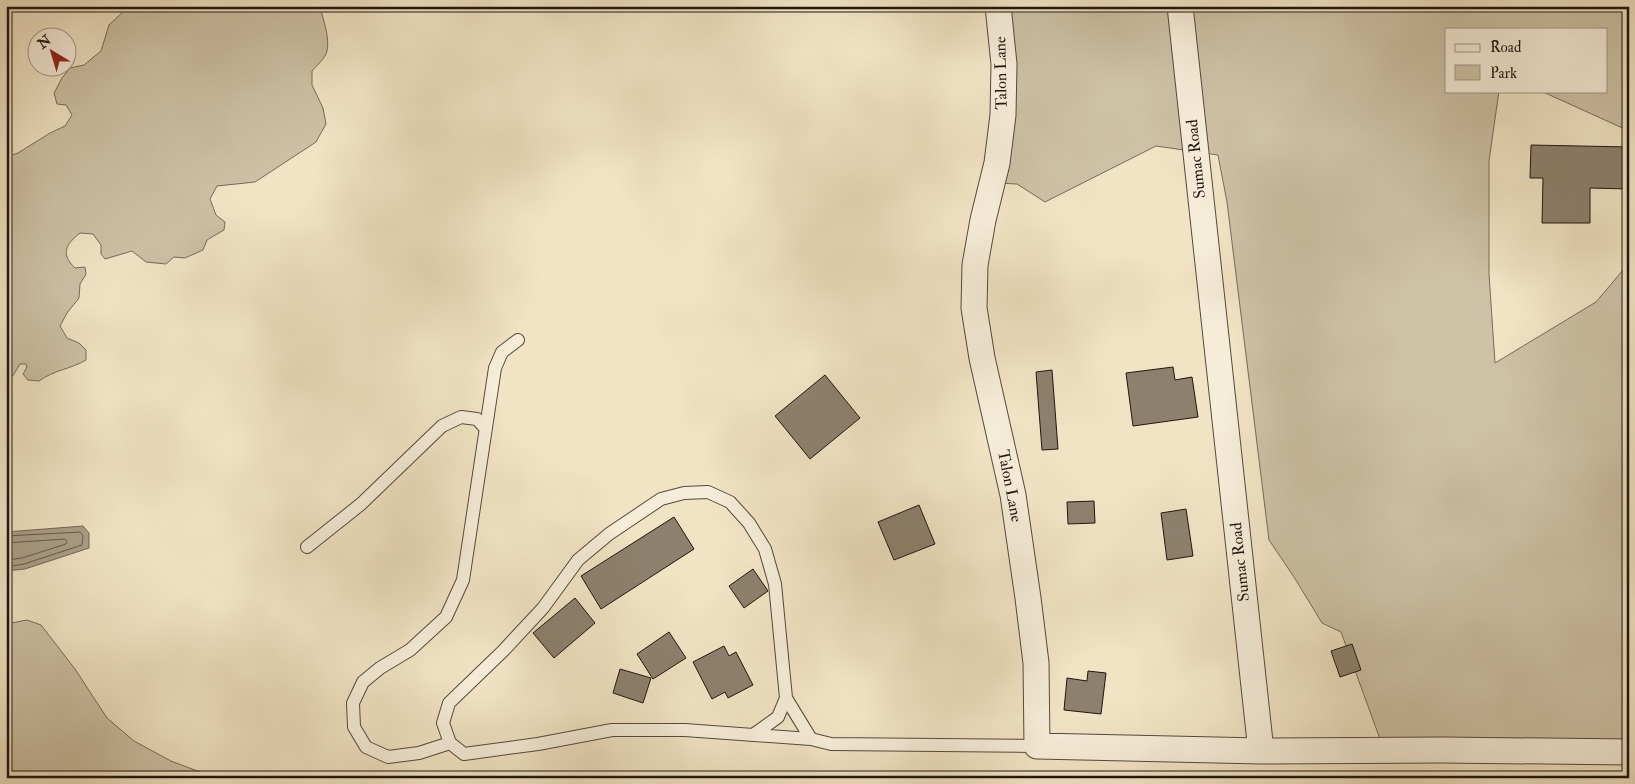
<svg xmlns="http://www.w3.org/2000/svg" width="1635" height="784" font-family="'IM FELL Double Pica',serif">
<rect width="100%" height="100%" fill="#f1e4c5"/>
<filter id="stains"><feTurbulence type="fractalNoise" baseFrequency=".004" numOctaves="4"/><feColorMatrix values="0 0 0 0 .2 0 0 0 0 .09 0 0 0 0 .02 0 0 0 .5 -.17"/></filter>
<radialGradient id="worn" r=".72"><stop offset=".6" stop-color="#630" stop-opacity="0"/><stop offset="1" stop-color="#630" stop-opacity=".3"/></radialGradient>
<!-- green -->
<path fill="#cdc1a6" stroke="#766b5b" d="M125,6H320C323,20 330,37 327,51C325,59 317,65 312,71V85L323,108L326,124L316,142L255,182L217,186L210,199L216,215L225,222L224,230L207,240L203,250L185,258L174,257L166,264L146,262L132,251L105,259L101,254V245L93,234L80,233C66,244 60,254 75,268L85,267L86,274L80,284L79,298L67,313L60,326L67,338L79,343L86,350V360C71,369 54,370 39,381L28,380L23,374L27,367L26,364H20L6,387V157L18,153L50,133L65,126L72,115L66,105L57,104L54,93L62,78L70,68L84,65L101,51L109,25L125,10Z
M1005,6H1629V131L1541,91H1606V29H1446V91H1499L1489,161V274L1495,363L1596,302L1629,263V740L1380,739L1341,632L1322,623L1294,577L1269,540L1227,202L1218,155L1156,146L1045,202L1017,184L997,183Z
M27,620L41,625L75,669L107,718L134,741L171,761L208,775L224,778H6V624Z"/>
<!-- water -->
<path fill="#aa9e87" stroke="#736757" d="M83,526L89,533V548L25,569L6,571V532Z"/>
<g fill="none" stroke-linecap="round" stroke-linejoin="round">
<!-- shore -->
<path stroke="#655a4c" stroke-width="1" d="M6,536L80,532L83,536L82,545L24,564L6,567
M6,543L65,539L67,541L66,544L22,558L6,560"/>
</g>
<!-- building -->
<path fill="#8d816e" stroke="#201510" d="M1531,145L1629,147V189L1590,188V223H1542L1543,178H1530Z
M1173,367L1175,380L1192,377L1198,417L1133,426L1126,373Z
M1052,370L1058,449L1042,450L1036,372Z
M825,375L860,418L810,459L775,416Z
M1094,501L1095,523L1068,524L1067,502Z
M919,505L935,544L894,560L878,522Z
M1186,509L1193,556L1167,560L1161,513Z
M674,517L694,549L601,609L581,576Z
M753,569L768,591L744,608L729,586Z
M575,598L595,623L554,658L533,633Z
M669,632L686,658L653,679L637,654Z
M1352,644L1361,670L1340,677L1331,651Z
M724,646L729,656L736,652L753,685L728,698L725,692L712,699L693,662Z
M620,669L651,678L643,703L613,693Z
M1088,671L1106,673L1101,714L1064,710L1067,678L1087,681Z"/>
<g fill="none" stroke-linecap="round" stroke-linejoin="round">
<!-- lane casing -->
<g stroke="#54493d" stroke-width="14">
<path id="lane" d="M307,547L361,504L442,426L461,417L477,419L486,429
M753,735L778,717L786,698
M811,739L786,698L775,584L765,549L749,523L730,502L708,492L684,493L661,499L609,534L578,560L543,608L503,651L449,703L443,723L450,743L464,754L538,744L612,730H685L811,739L831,744L1037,746
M450,743L419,753L388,757L366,747L354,727L353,703L363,682L380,668L410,650L446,617L463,580L495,368L502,352L518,340"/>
</g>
<!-- street casing -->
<g stroke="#54493d" stroke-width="27">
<path id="street" d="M998,6L1004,64L1003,115L997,163L983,220L975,265L974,308L982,358L1013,495L1028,598L1036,663L1037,746L1261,751L1443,750L1629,752
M1180,6L1261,751"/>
</g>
<!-- lane -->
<use href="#lane" stroke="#f6edd9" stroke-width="12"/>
<!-- street -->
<use href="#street" stroke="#f6edd9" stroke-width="25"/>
</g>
<g text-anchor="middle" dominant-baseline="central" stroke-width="4.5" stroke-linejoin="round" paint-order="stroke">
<!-- street labels -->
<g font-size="16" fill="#201510" stroke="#f6edd9">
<text transform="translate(1001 73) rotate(-91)">Talon Lane</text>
<text transform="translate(1196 159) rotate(-96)">Sumac Road</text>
<text transform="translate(1010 486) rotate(79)">Talon Lane</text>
<text transform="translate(1240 562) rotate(-96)">Sumac Road</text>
</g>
</g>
<!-- margin -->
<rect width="1635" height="784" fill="none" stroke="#f1e4c5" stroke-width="25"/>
<rect x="8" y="8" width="1620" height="769" fill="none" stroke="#201510" stroke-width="2.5"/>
<rect x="12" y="12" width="1610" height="759" fill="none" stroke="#201510"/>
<!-- legend -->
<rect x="1445" y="28" width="162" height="65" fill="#f6edd9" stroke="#a09789"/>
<rect x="1455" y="44" width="25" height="8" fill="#f6edd9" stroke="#a09789"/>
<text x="1490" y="52" font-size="15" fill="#201510">Road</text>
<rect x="1455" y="65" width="25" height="15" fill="#cdc1a6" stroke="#a09789"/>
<text x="1490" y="78" font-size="15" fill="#201510">Park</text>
<!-- north arrow -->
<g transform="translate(52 52) rotate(322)"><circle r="24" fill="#f6edd9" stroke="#a09789"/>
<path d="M0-4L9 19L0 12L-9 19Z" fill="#8f2418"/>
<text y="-8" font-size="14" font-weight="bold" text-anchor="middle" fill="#201510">N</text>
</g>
<rect width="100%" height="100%" filter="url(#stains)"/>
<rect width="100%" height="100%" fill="url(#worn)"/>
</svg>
